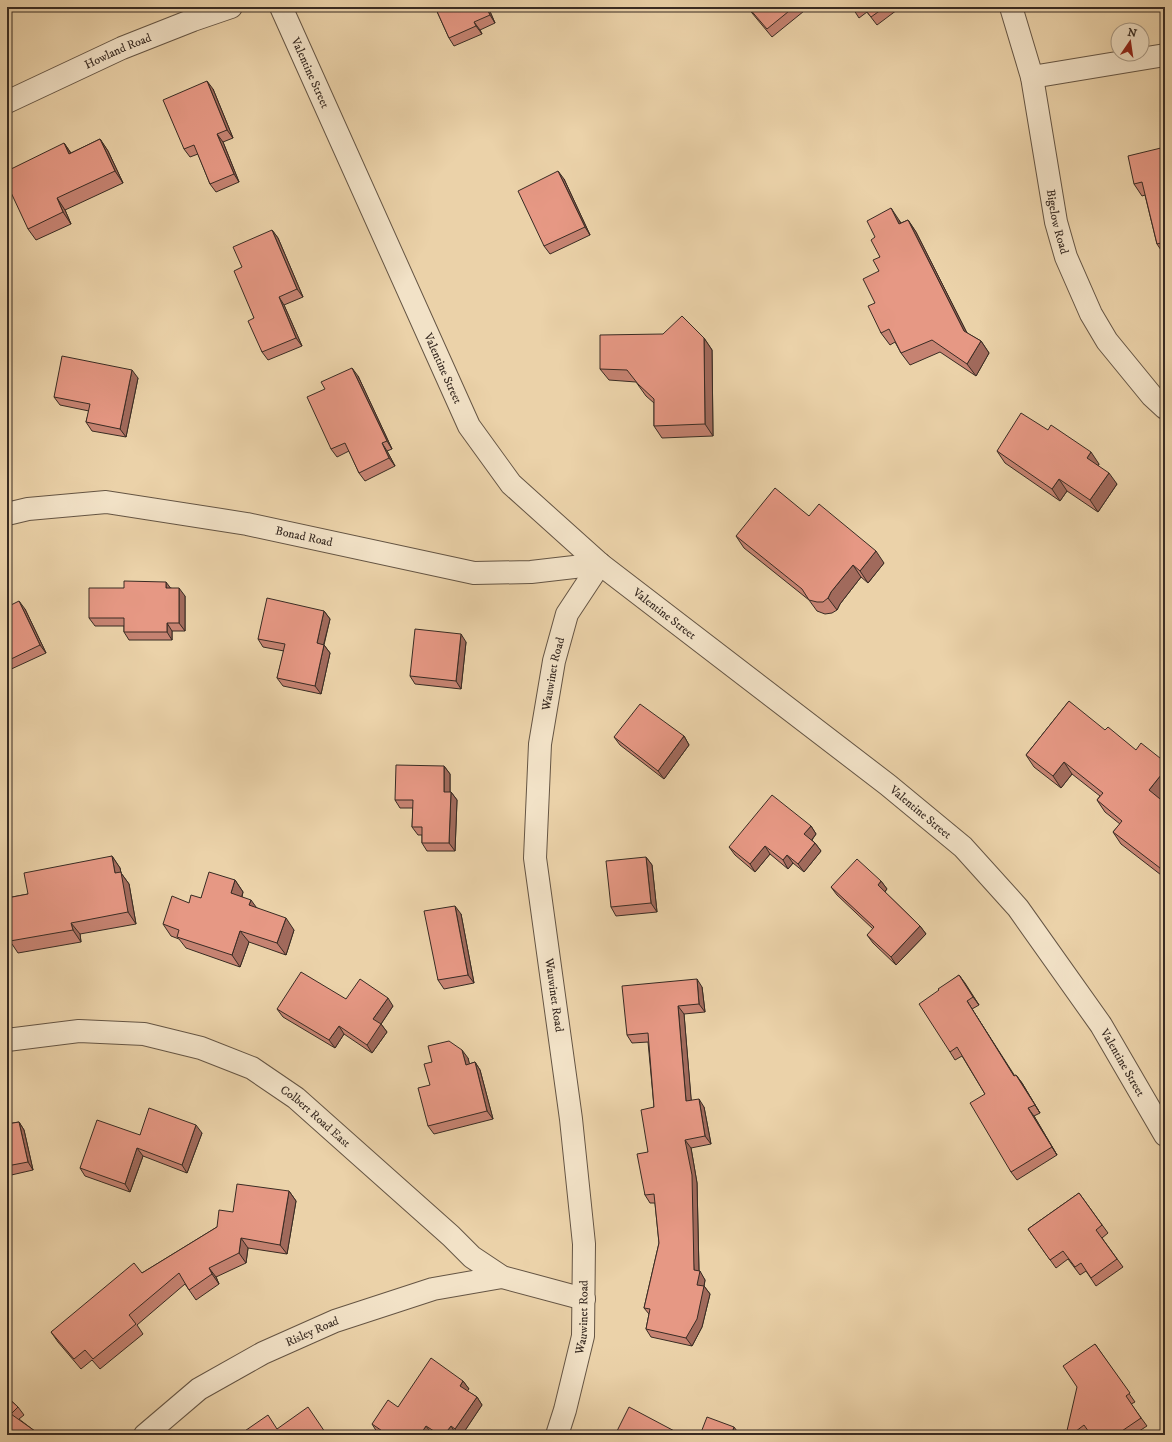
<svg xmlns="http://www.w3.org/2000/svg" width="1172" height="1442" font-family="'IM FELL DW Pica',serif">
<rect width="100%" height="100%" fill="#ebd2a9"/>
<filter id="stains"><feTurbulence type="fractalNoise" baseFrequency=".005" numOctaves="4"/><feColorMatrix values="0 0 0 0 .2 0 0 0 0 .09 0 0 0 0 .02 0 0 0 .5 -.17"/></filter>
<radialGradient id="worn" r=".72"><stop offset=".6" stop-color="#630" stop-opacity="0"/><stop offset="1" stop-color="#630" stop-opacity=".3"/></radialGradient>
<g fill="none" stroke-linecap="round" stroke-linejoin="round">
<!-- minor casing -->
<g stroke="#655544" stroke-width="24">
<g id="minor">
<path id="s1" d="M281,7L469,426L511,484L600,564L888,785L963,847L1018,908L1101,1025L1165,1135"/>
<path id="s2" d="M1011,7L1032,77L1056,222L1066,257L1091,314L1107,341L1152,396L1165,408"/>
<path d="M1032,77L1165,55"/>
<path id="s3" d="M7,102L122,48L193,20L231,7"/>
<path id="s4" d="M7,514L28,509L106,502L247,524L474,573L531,572L600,564"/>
<path id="s5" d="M7,1040L79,1031L144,1034L201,1048L252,1068L296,1098L451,1236L472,1257L502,1277L584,1299"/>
<path id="s6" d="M145,1435L199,1389L263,1353L335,1321L433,1289L502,1277"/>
<path id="s7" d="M557,1435L565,1410L583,1336L584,1244L571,1119L535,858L540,744L554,661L567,614L600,564"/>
</g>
</g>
<!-- minor -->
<use href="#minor" stroke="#f2e2c7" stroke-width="22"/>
</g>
<!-- wall -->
<path fill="#c68372" stroke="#382b23" d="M435,7H488L495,23L480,30L482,34L454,46L449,38Z
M747,7H809L772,37Z
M852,7H901L877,25L867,12L859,18Z
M213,89L233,138L223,142L239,182L216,192L210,184L198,154L190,157L184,149Z
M100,139L108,151L123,183L65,210L71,224L36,240L28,229L64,143L71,153Z
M1165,147V256L1157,244L1145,195L1142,196L1134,184Z
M564,179L590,235L550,254L544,246Z
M899,220L901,223L908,220L916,232L967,333L981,341L989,353L976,376L940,352L910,365L901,353L895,342L890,345L881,333L875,303L879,271L880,257L875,237Z
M272,230L278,238L303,297L284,305L302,346L268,360L262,352L242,267Z
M704,338L712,350L713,436L662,438L654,426V403L646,396L636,382L609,380L600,369Z
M358,376L392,449L387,451L395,466L365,481L359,473L349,451L337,457L331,449Z
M138,378L126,437L92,431L86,422L89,411L60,405L54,397Z
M997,451L1099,464L1098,466L1117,484L1098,512L1067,491L1060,501L1005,463Z
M809,516L884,563L868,583L861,577L840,604L837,610L832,613L825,614L817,611L809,600L744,548L736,536Z
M124,588H171L185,596V631H172V640H129L124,632V626H95L89,618Z
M7,607L25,609L46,653L7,671Z
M324,611L330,619L324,645L330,653L321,694L283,686L277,678L284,651L263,647L258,639Z
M466,642L461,689L415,684L410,676Z
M1069,701L1160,799L1165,803V878L1121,844L1113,832L1120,824L1105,812L1097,800L1100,796L1072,774L1061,788L1034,767L1026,755Z
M684,736L689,745L664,779L620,745L614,737Z
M444,766L450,774V792H451L457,800L455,851H427L422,843V835H418L412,827L413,808H400L395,800Z
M811,826L816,834L812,840L815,843L821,851L804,872L793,863L788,869L770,854L755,872L735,855L729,847Z
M112,856L120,868L121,873L129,884L136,924L80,934L81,942L18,953L12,944L7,945V898L28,894Z
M646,857L652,865L657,912L616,916L611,907Z
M235,880L243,892L242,897L257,908L294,930L286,955L249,942L240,967L186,948L179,939L171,936L163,924L189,903L201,898Z
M881,881L887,889L885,892L920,926L926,934L896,965L873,943L867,935L873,929L837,895L831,887Z
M461,914L474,983L444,989L438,980Z
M959,975L979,1005L972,1009L1014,1076L1016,1075L1022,1083L1040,1113L1034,1116L1057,1155L1017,1180L1011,1172L985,1094L962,1056L955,1060L950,1052L939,990Z
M702,987L705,1012L684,1014L691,1100L704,1107L711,1144L691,1148L697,1183L699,1271L705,1280L704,1286L710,1294L702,1327L692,1346L651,1337L646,1329L649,1314L644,1308L659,1243L655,1203H650L645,1195L648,1152L654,1107L648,1042L632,1043L627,1035Z
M346,999L393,1006L381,1024L387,1032L372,1053L344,1034L335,1048L283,1017L277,1009Z
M468,1058L469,1064L475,1062L480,1070L493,1119L434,1134L428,1126Z
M19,1122L24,1130L33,1170L7,1176V1124Z
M202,1133L187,1173L143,1156L130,1192L85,1176L80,1168L140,1135Z
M289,1191L296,1201L287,1254L248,1248L246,1263L216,1277L219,1284L196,1300L185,1284L137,1325L143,1334L100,1369L92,1360L81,1369L58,1342L51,1332L142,1273L217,1227L233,1212Z
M1079,1193L1108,1233L1102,1238L1123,1267L1096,1286L1086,1271L1080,1275L1068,1259L1056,1268L1028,1229Z
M1095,1344L1135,1402L1131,1404L1147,1426L1133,1435H1091L1090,1433L1088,1435H1066Z
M463,1381L469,1389L467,1391L477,1397L482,1405L462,1435H458L456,1434L455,1435H434L432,1434L431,1435H382L377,1432L372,1424L398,1407Z
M7,1397L18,1407L24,1415L19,1419L40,1435H7Z"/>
<!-- shaded-wall -->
<path fill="#a16a5c" stroke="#382b23" d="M486,7H488L495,23L490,15Z
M474,22L480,30L482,34L476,26Z
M207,81L213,89L233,138L227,130Z
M217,134L223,142L239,182L234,174Z
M100,139L108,151L123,183L115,171Z
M64,143L72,155L69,154Z
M558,171L564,179L590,235L585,227Z
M57,198L65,210L71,224L63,212Z
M891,208L899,220L907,236L899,224Z
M908,220L916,232L972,343L964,331Z
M272,230L278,238L303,297L297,289Z
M279,297L284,305L302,346L296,338Z
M704,338L712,350L713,436L705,424Z
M981,341L989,353L976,376L967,364Z
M352,368L358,376L392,449L387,441Z
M132,370L138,378L126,437L120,429Z
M382,443L387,451L395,466L389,458Z
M1091,452L1099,464L1096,470L1087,458Z
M1109,473L1117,484L1098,512L1090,500Z
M1059,479L1067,491L1060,501L1052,489Z
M876,551L884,563L868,583L860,571Z
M853,565L861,577L840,604L837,610L828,598L831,592Z
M166,582L172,590L166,588Z
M179,588L185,596V631L179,623Z
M19,601L25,609L46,653L40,645Z
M324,611L330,619L322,651L317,643Z
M167,623L172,631V640L167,632Z
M461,634L466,642L461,689L456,681Z
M324,645L330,653L321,694L315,686Z
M684,736L689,745L664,779L658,771Z
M1064,762L1072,774L1061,788L1053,776Z
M444,766L450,774V800L444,792Z
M1165,770V792L1157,802L1149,790Z
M451,792L457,800L455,851L449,843Z
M811,826L816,834L810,842L804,834Z
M815,843L821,851L804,872L798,864Z
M765,846L770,854L755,872L750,864Z
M787,855L793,863L788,869L783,860Z
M112,856L120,868L121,873L129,884L136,924L128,912L115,873Z
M646,857L652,865L657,912L651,903Z
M1165,862V876L1160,868Z
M235,880L243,892L239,905L231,893Z
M881,881L887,889L883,893L878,885Z
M251,900L259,911L249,905Z
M455,906L461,914L474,983L468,975Z
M286,918L294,930L286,955L277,943Z
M71,923L80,934L81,942L73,930Z
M920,926L926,934L896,965L891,957Z
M240,931L249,942L240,967L232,955Z
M959,975L965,983L979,1005L973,997Z
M697,979L702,987L705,1012L699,1004Z
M388,998L393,1006L381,1024L387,1032L372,1053L367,1045L373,1019Z
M967,1001L972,1009L1020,1084L1014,1076Z
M678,1006L684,1014L692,1109L686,1101Z
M339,1026L344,1034L335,1048L329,1040Z
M462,1050L468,1058L472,1073L466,1065Z
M475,1062L480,1070L493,1119L487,1111Z
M1016,1075L1022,1083L1040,1113L1035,1105Z
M699,1099L704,1107L711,1144L705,1136Z
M1028,1108L1034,1116L1057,1155L1052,1147Z
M19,1122L24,1130L33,1170L28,1162Z
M196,1125L202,1133L187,1173L182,1165Z
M685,1140L691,1148L697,1183L699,1273L700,1271L705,1280L704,1286L710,1294L702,1327L692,1346L686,1338L694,1270Z
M137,1148L143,1156L130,1192L125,1184Z
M289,1191L296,1201L287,1254L280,1245Z
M241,1238L248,1248L246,1263L239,1253Z
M209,1268L216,1277L219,1284L212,1274Z
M463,1381L469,1389L465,1394L460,1386Z
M477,1397L482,1405L462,1435H459L455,1429Z
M426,1426L432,1434L431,1435H420Z
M451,1426L456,1434L455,1435H444Z
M734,1427L737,1431L735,1435H731Z"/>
<!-- building -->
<path fill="#e69884" stroke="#382b23" d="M435,7H486L490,15L474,22L476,26L449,38Z
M748,7H794L767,29Z
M852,7H857L854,9Z
M863,7H885L871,17Z
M207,81L227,130L217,134L234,174L210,184L194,145L184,149L163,100Z
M100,139L115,171L57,198L63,212L28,229L7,184V171L64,143L69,154Z
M1165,147V242L1157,244L1142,182L1134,184L1128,156Z
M558,171L585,227L544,246L518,191Z
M891,208L899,224L908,220L964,331L981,341L967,364L932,340L901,353L889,329L881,333L868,306L875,303L863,279L879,271L873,260L880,257L871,240L875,237L867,221Z
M272,230L297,289L279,297L296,338L262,352L248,321L254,318L234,271L242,267L233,247Z
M682,316L704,338L705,424L654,426V399L638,384L627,370L600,369V335L663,334Z
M62,356L132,370L120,429L86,422L90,404L54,397Z
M352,368L387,441L382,443L389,458L359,473L345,443L331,449L307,397L325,389L321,382Z
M1021,413L1048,430L1051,425L1091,452L1087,458L1109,473L1090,500L1059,479L1052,489L997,451Z
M775,488L809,516L819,504L876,551L860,571L853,565L831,592L828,598L823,602H817L809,600L802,589L736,536Z
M124,581L166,582V588H179V623H167V632H124V618H89V588H124Z
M267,598L324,611L317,643L324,645L315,686L277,678L285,644L258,639Z
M19,601L40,645L7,661V607Z
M415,629L461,634L456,681L410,676Z
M1069,701L1105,730L1108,727L1136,750L1141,743L1165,762V770L1149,790L1165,803V862L1160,868L1113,832L1122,821L1097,800L1103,793L1064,762L1053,776L1026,755Z
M640,704L684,736L658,771L614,737Z
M396,765L444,766V792H451L449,843H422V827H412L413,800H395Z
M772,795L811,826L804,834L815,843L798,864L787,855L783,860L765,846L750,864L729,847Z
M112,856L115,873L121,872L128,912L71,923L73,930L10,941L8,932H7V898L28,894L24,873Z
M646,857L651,903L611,907L606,861Z
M857,859L881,881L878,885L920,926L891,957L867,935L874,927L831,887Z
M209,872L235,880L231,893L251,900L249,905L286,918L277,943L240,931L232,955L177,937L179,930L163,924L172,896L189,903L191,895L201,898Z
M455,906L468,975L438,980L424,911Z
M301,972L346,999L360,979L388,998L373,1019L381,1024L367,1045L339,1026L329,1040L277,1009Z
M959,975L973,997L967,1001L1014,1076L1016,1075L1035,1105L1028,1108L1052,1147L1011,1172L970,1103L985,1094L957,1047L950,1052L919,1004L939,990L938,989Z
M697,979L699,1004L678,1006L686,1101L699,1099L705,1136L685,1140L692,1175L694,1270L700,1271L697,1285L704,1286L697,1319L686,1338L646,1329L650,1309L644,1308L659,1243L654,1194L645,1195L637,1154L648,1152L641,1110L654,1107L648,1033L627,1035L622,986Z
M449,1041L462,1050L466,1065L475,1062L487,1111L428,1126L418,1088L430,1085L424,1064L432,1062L428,1046Z
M149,1108L196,1125L182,1165L137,1148L125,1184L80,1168L97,1120L140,1135Z
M19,1122L28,1162L7,1166V1124Z
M237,1184L289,1191L280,1245L241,1238L239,1253L209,1268L212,1274L189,1290L179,1273L129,1315L136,1324L93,1359L85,1350L74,1359L51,1332L134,1263L142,1273L217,1227L219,1210L233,1212Z
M1079,1193L1102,1225L1096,1230L1117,1259L1091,1278L1081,1263L1075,1267L1063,1251L1050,1260L1028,1229Z
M1095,1344L1130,1393L1126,1396L1141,1418L1116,1435H1091L1084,1425L1071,1435H1066L1077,1387L1063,1366Z
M431,1358L463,1381L460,1386L477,1397L455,1429L451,1426L444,1435H440L426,1426L420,1435H388L372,1424L388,1400L398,1407Z
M7,1397L18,1407L11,1414L39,1434V1435H7Z
M308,1407L327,1435H239L268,1415L277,1429Z
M629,1407L680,1434L679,1435H615Z
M707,1417L734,1427L731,1435H700Z"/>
<g text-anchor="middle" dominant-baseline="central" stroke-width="4" stroke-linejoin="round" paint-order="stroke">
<!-- street labels -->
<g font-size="12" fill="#382b23" stroke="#f2e2c7">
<text stroke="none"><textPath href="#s3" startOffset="122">Howland Road</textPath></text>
<text stroke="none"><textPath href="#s1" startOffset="72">Valentine Street</textPath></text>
<text stroke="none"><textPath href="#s2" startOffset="220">Bigelow Road</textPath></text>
<text stroke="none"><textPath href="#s1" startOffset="396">Valentine Street</textPath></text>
<text stroke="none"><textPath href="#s4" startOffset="301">Bonad Road</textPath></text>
<text stroke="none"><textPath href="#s1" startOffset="732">Valentine Street</textPath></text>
<text stroke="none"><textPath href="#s7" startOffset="769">Wauwinet Road</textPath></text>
<text stroke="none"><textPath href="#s1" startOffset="1056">Valentine Street</textPath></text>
<text transform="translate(554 995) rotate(82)">Wauwinet Road</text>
<text stroke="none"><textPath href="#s1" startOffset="1380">Valentine Street</textPath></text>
<text stroke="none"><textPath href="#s5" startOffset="331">Colbert Road East</textPath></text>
<text stroke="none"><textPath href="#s7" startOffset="121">Wauwinet Road</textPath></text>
<text stroke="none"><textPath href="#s6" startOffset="198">Risley Road</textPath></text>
</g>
</g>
<!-- margin -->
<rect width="1172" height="1442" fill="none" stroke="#ebd2a9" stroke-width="24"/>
<rect x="8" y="8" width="1156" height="1426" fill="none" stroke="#382b23" stroke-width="2"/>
<rect x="12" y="12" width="1148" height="1418" fill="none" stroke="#382b23"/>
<!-- north arrow -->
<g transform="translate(1130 42) rotate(13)"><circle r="19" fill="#f2e2c7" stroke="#a89985"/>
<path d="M0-3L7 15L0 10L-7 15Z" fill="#8f2418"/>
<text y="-6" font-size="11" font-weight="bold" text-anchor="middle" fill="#382b23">N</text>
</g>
<rect width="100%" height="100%" filter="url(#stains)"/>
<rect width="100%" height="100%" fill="url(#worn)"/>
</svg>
